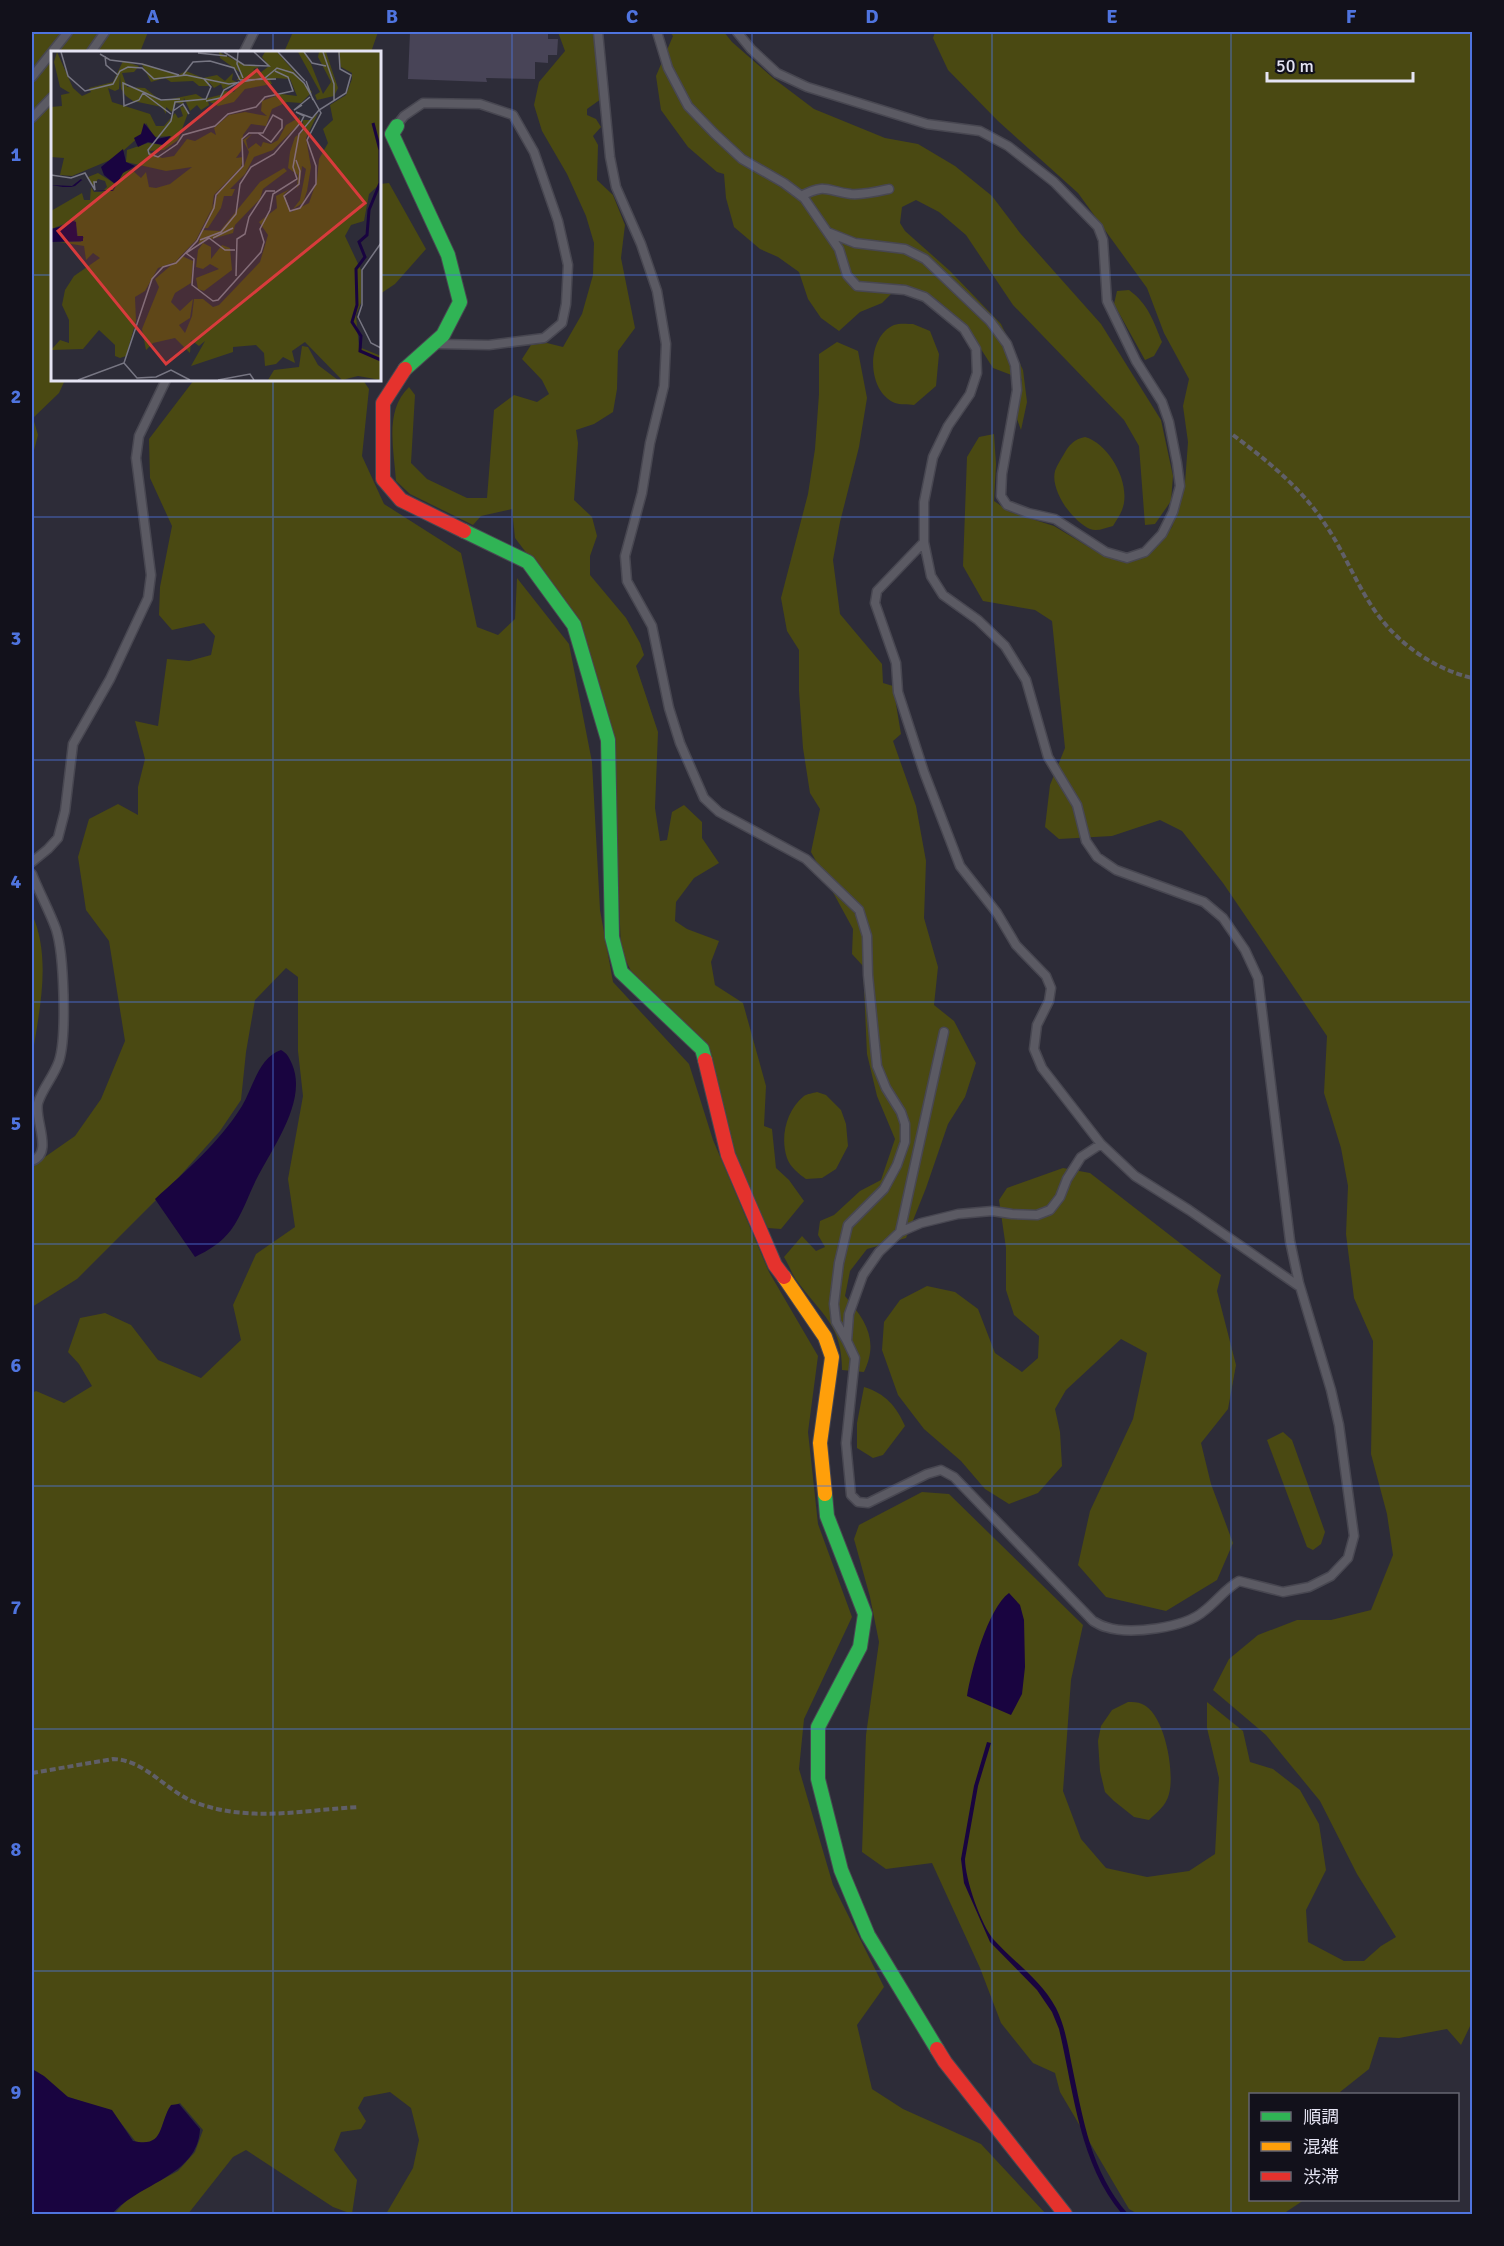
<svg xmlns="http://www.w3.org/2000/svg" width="1504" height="2246" font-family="Signika,'Noto Sans JP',sans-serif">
<rect width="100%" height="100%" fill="#2d2c38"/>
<!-- green -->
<path fill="#4a4912" d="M32,32H100L85,52H52V91L32,113Z
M110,32H148L140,52H93Z
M293,32H378L371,52H284Z
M558,32H595L601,99L587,109V115L596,119L601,127L593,136L598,145L597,180L613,195L625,225L621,258L635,328L618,351L617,389L613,412L594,424L576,430L578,443L574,500L592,517L597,536L590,556V575L626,618L640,643L644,655L636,666L658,732L655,808L660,841L667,840L672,812L684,805L702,822V838L719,863L694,878L676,902L675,921L687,929L719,941L711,962L715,985L743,1003L766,1086L764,1126L772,1129L776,1168L789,1180L804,1201L781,1229L768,1228L740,1173L710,1057L631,971L621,951L613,737L578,621L515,538L512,509L481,516L473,525L410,494L396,481C394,449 384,411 409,387L415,395L411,463L427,479L467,498H487L494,410L514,395L537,402L549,394L542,380L522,359L531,345L547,343L563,347L582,314L593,275L594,243L586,216L567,174L542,131L534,105L539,82L565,51Z
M670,32H724L732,42L773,78L814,109L885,138L918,144L955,166L992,196L1020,233L1101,324L1161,420L1173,476L1171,501L1155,524L1145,525L1139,446L1124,420L1013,305L966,235L939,212L916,200L902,207L900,223L905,231L950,271L1001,324L1023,370L1027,402L1021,430L1017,419L1022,379L993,368L965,324L936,299L901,284L882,303L860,312L839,331L821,318L808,299L799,272L778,257L760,249L734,227L726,198L724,174L717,172L688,147L661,110L656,76L673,36Z
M935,32H1472V2022L1461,2045L1447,2029L1399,2038L1379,2037L1369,2069L1340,2092V2094H1250V2200H1304L1283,2214H1138L1129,2209L1060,2092L1055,2073L1033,2063L1001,2023L980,1968L932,1863L886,1869L862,1852L866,1735L879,1642L870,1597L854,1539L859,1525L922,1492L949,1494L1083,1625L1071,1680L1063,1791L1081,1839L1106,1868L1147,1877L1189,1871L1215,1854L1219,1778L1207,1728V1702L1243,1731L1250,1762L1273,1769L1300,1790L1319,1824L1326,1870L1306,1910L1308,1942L1344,1961H1364L1381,1946L1396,1937L1357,1874L1320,1801L1266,1735L1213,1690L1229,1659L1258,1635L1297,1620H1331L1371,1610L1393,1555L1387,1514L1371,1454L1373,1341L1354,1298L1346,1234L1348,1186L1341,1148L1324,1093L1327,1036L1223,883L1182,831L1160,820L1112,836L1059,839L1045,827L1050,785L1065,748L1052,621L1035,610L983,601L963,566L967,457L979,437L994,434L996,464L994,501L1010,512L1054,526L1102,555L1127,563L1151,553L1172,527L1185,483L1188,442L1183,406L1189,379L1164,333L1147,288L1078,193L998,121L948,70L933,38Z
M52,99V380H65L59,393L33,418L38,435L32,458V121Z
M389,183L426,249L395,284L380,294V184Z
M1129,290C1148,304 1153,320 1162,342L1154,356L1145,360L1114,304L1117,291Z
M913,324L930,331L939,354L936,386L914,405C908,404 900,405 895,403C866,391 866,337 894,325C899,323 908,324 913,324Z
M837,342L858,351L867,398L859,447L840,522L833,560L840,614L882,664L883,683L893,686L901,734L893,741L916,806L926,861L924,918L938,967L934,1005L954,1021L976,1063L965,1097L948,1124L926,1188L906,1238L867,1249L850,1271L845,1296C866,1321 879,1340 864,1372L842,1370C842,1325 822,1315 797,1281C792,1274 789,1265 784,1257L802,1236L816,1251L825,1247L818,1235L820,1221L834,1215L860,1191L881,1180L895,1139L877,1096L867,1054L863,966L852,954L853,929L811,852L820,809L810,793L803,748L799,691V650L787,631L781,598L808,494L815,449L819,394V354Z
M194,380H363L369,389L362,456L384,504L461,553L477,627L498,635L515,619L517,578L569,644L592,762L600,910L613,982L689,1064L713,1140L769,1272L818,1356L808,1432L818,1524L852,1617L804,1719L799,1769L833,1885L884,1987L857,2025L872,2089L903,2109L981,2144L1046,2214H386L413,2168L419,2140L411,2108L390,2092L364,2097L358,2108L366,2121L361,2129L341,2132L334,2150L357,2180L352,2214L333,2207L246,2150L233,2157L188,2214H114L129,2197L178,2171L195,2152L203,2130L180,2103L169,2108L158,2137L147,2146L136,2142L112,2112L63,2095L39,2073L32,2069V1393L36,1391L64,1403L92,1386L79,1364L68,1352L80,1318L105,1313L131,1325L158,1360L201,1378L241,1340L233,1305L256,1254L295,1227L288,1179L303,1096L298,1051V977L286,968L255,1000L246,1052L241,1100L220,1131L179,1177L77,1279L32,1307V1166L75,1136L101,1099L125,1041L109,941L86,910L78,857L89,819L118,804L138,815V787L145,759L135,721L158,726L167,659L189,661L211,655L215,636L204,623L172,630L159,615L160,587L172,526L150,478L149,439Z
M1085,437C1110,444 1132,485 1122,510C1120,515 1116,521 1113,526C1105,528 1097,532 1090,529C1072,521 1050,490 1055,471C1057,465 1061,459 1064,454C1069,445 1074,439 1085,437Z
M32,914C52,959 39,1011 32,1058Z
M817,1092L826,1095L841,1110L846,1124L848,1146L836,1169L822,1178L806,1179C799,1174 790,1167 787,1158C780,1138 786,1110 804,1096C807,1094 813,1093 817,1092Z
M1063,1168L1090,1173L1221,1275L1217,1291L1236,1365L1228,1409L1201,1443L1211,1484L1233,1543L1217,1580L1166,1611L1106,1597L1078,1565L1090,1511L1133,1419L1147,1353L1121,1339L1066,1390L1055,1409L1060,1432L1062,1466L1038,1493L1009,1504L985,1489L961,1461L924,1429L898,1395L882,1350L884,1322L900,1300L927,1286L955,1292L978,1309L995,1353L1022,1372L1038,1358L1039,1336L1014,1315L1006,1290V1248L999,1200L1007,1188Z
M864,1387C886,1394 896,1406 905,1426L883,1455L873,1458L857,1448V1423Z
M1283,1432L1292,1440L1325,1532L1321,1544L1313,1550L1307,1547L1267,1440Z
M1128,1702C1132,1702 1138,1702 1142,1704C1165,1713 1175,1773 1169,1794C1166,1806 1157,1812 1149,1820L1134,1817L1114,1801L1105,1792L1100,1771L1098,1741L1101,1726L1112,1710Z"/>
<!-- water -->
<path fill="#190440" d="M281,1050C288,1054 289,1058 292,1064C308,1101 272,1148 256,1180C248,1196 242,1215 231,1230C221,1243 209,1250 195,1257L155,1199C187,1170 219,1143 242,1106C253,1087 259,1057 281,1050Z
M1009,1593L1020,1605L1024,1620L1025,1667L1022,1694L1011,1715L967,1696C971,1671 988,1608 1009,1593Z
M987,1742L991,1743L978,1786L965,1859C965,1879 981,1925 994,1940C1015,1963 1041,1980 1056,2008C1065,2026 1068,2046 1072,2066C1083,2119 1091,2172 1128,2214H1122C1079,2163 1074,2092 1059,2029L1052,2012L1037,1990L990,1942L964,1883L961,1859L974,1786Z
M32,2069L44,2076L68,2097L112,2110L133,2141C165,2148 158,2125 171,2105L179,2104L200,2129C198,2176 139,2183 112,2214H32Z"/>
<!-- building -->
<path fill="#484457" d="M410,32H548V39H558L557,55H548V63L535,62V79L486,78L487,82L408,79Z"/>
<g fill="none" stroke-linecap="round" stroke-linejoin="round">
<!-- lane casing -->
<g stroke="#484751" stroke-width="11">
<path id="lane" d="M598,32L610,157L616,187L641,244L657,291L666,344L664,386L650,443L642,493L625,556L627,581L652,626L669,708L680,743L704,798L719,812L806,859L859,910L867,936L868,975L877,1066L886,1088L901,1112L905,1124V1142L897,1165L884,1189L848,1225L839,1263L834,1304L836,1322L847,1341
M657,32L668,68L688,106L714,133L742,159L784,183L804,198L839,249L847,275L857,286L905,290L925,297L964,329L976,349L977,373L970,394L948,426L933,457L924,502V542L931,576L943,595L978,620L1005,646L1026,680L1048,757L1077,805L1086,841L1097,857L1116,870L1204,902L1223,918L1245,950L1258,978L1290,1241L1299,1283L1331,1390L1339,1425L1354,1536L1348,1558L1331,1576L1309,1587L1283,1592L1239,1581C1225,1589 1217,1601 1204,1611C1185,1628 1130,1635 1106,1627C1101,1626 1097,1623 1093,1621L954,1477L941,1470L927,1474L868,1503L858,1502L851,1495L846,1443L855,1358L847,1341L849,1314L863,1275L879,1252L900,1232L921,1223L958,1214L992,1211L1012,1214L1037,1215L1050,1210L1060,1197L1067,1179L1081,1157L1101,1144
M737,32L751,49L777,73L807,87L927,124L980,131L1008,146L1054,182L1098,227L1103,240L1107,301L1136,361L1162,402L1169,422L1177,463L1180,486L1173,512L1162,534L1145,552L1127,558L1106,552L1055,519L1028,513L1007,505L1001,496L1002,474L1017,390L1015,365L1007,344L990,321L925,259L905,249L855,243L830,233
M91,52L105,32
M244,52L254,32
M32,77L68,32
M32,118L52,97
M397,125L404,116L423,103L480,104L513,115L534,152L558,221L568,265L566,304L562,323L544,338L489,345L439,344
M801,196C826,183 826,191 851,194C864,195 876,192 889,189
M924,542L877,591L875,603L896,663L898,692L924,772L960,866L997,913L1016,945L1046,976L1051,988L1049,1001L1037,1025L1034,1049L1042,1068L1101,1144L1135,1176L1189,1210L1300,1287
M32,862L48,849L58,838L65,811L73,744L110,679L148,598L151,575L136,458L139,436L166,380
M32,874C39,892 49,910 56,929C64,954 67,1036 59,1061C54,1076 42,1089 38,1103C34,1120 54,1153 32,1161
M900,1232L944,1032"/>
</g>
<!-- fast casing -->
<g stroke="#484751" stroke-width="16">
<path id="fast" d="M397,126L392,134L448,255L460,302L443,335L405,369
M464,531L528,562L574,625L608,740L612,937L621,972L702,1049L705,1060
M825,1494L827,1516L865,1614L860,1647L818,1727V1779L841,1870L868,1935L937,2049"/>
</g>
<!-- slow casing -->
<g stroke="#484751" stroke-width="16">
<path id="slow" d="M784,1277L825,1337L832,1357L820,1443L825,1494"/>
</g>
<!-- jam casing -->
<g stroke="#484751" stroke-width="16">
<path id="jam" d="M405,369L383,403V479L401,500L464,531
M705,1060L728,1155L775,1265L784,1277
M937,2049L945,2062L1065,2214"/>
</g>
<!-- path -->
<path stroke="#605f68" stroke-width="4" stroke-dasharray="6 3" stroke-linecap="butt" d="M1233,435C1268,461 1301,488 1325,524C1343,550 1354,579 1371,605C1394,641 1431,668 1472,678
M32,1773L113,1759C145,1760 165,1790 194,1802C249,1823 302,1810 359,1807"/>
<!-- lane -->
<use href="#lane" stroke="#5b5a63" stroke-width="8"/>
<!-- fast -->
<use href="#fast" stroke="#30b455" stroke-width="14"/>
<!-- slow -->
<use href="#slow" stroke="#ff9f0a" stroke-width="14"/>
<!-- jam -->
<use href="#jam" stroke="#e5322d" stroke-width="14"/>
</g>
<!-- grid -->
<path fill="none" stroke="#4f74df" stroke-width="1.5" stroke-opacity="0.55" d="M273,32V52M512,32V2214M752,32V2214M992,32V2214M1231,32V2214M32,275H52M380,275H1472M273,380V2214M32,517H1472M32,760H1472M32,1002H1472M32,1244H1472M32,1486H1472M32,1729H1472M32,1971H1472"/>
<!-- overview -->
<g transform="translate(51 51)">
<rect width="330" height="330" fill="#2d2c38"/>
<path d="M6,1L22,37L31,45L40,41L38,37L62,31L72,10L88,15L83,21L71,22L76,36L94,37L110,50L145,43L153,48L169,44L173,40L183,41L191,29H186L190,22L169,7L168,1L191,13L209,16L202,18L209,22L218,15L211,6L214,1H226L261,41L250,52L236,51L221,58L215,75L200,73L192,84L190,100L185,107L192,106L190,116L163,144L161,157L145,189L124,211L107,217L94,240L84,246L85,270L75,305L69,307L64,305V294L48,279L32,298L0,299L9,289L18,292V269L11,254L14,239L23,225L49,207L42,202L35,209L33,195L8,191H30L33,186H27L24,169L0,178V160L31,142L33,149H39L40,136L43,141H51L56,136L54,130L47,128L42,135L37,126L47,122L63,132L73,120L81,119L90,127L95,121L98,136L105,137L119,133L141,116L115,120L75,111L76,99L97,92L112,94L120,85L103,86L95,72L90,84L64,107L21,125L9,124L13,107L0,106V56L11,55L10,44L19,42L9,36L3,11ZM69,24L70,38L75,45L82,50L111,56L115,63V56L121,61L125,52L132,53L133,47L139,60L146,54L150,59L158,54L157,50L167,55L183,51L194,38L221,33L219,29L224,27L239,28L246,45L230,43L211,50L210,60L216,65L194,61L178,64L163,77L165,84L160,81L144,90L136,88L123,105L111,107L96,100L113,99L127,89L137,62L134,55L129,56L132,65L127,67L124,62L113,75H105L99,63L61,51L57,37L64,40L68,38ZM247,1H253L260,13L272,43L280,31L267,6L268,1H275L287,37L283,45L266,49L264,44L269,41ZM287,1H329L330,132L318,143L313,170L300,174L294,185L310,219V252L305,264L308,296L330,305V329L307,325L291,329L254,291L241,300L244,312L232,306L225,313L214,315L213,302L205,294L182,296V301L140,315L154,290L148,295L140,289L139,302L124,287L102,292L95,299L91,278L108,236L104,228L131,205L142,210L140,232L124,242L120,251L129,260L142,248L139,267L128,274L134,282L141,265L143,248H152L162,256L168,254L209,211L217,184L208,171L226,157L225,145L239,138L233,143L240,161L258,152L266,129L268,108L277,92L272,78L282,69L279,54L295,44L301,28V22L290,16ZM90,12L127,24L135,20L152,27L166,24L174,30L182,22L181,29L186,31L172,38L170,33L163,37L158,31V35H148L142,30L120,31L114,27L100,31ZM267,62L255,87L260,116L256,140L252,152L242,158L249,149L255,118L251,115L249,131L247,136L241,141L246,137L247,124L237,117L239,101L244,86L251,81L252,69H260ZM249,66V72L222,99L203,106L194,123L179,138H184L181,145H173L170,157L157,177H153L168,140L193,115L198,101L192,89L201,83L195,89L197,98L205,92L210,96L212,91L220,93L227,89L235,74ZM233,117L236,120L212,138L209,148L184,174L182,182L161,188L158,186L147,194L151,179L169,180L209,131ZM152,192L160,196V208L171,194L179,197L181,219L153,240L147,238L145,227L168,218L159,213L152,218L145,216L147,199ZM251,295L257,296L267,314L287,329H217L223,319L248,316Z" fill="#4a4912" fill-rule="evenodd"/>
<path d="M93,72L106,88L120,85L112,94L97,91L87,96L83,87L90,83ZM72,98L75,111L84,115L72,122L62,140H42L31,129L24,135L20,136H12L0,134L21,135L30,128L42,140L62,139L64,133L53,124L50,116ZM18,169L25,171L26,185H32V190L0,191V178L16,174Z" fill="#190440"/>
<path fill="none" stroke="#190440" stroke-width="3" d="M322,72L329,99V132L318,159L316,184L308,191L314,206L305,218L306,254L301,271L310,285L309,300L330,309"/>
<path fill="none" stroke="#777683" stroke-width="1.5" d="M10,1L17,25L34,40L62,33L69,20L77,16L91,17L103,28L135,24L178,33L214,27L226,17L242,22L253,32L270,62L256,89L265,115V133L249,157L239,160L233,145L248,133L249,120L245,109M173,1L193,14L218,15L203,1M187,1L186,13L192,27M227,1L254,30M253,1L261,12L275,15M272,1L283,33V50M330,1V29M147,2L176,5M49,3L59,9L91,13L128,24M54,5L55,14L67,24M132,24L142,11L159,10L183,17L189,29M153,28L160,36L155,48L124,51L120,70L97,99L98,103L107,106L126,93L132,84L164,75L177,63L205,56L214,46L242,40L237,26L224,20M189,29L225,28M255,30L262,49M155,50L169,47L173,39L188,31M251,54L243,59L259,46M122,60L132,53L138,63M120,63L92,42L88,49L73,55L72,32L110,49L129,48M0,124L20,127L34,122L44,139L43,131H46M162,187L182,177M149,189L170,181L185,163L189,133L200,116L223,103L250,71L253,65L245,61L261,67M330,192L311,219V254L307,266L320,292L330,297M184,199H174L158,187L135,202L143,208L141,234L162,250L167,249L210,201L213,191L209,178L219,159L222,143L246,128L242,116L248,83L268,59L295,42L300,24L289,18L288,1M185,225L186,188L194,183L198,166L215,140H224M73,312L86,327L105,326L120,319L139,329M27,329L73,312L101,228L112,216L125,212L146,190L163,157L165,144L192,115L191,88L198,82H212L222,64L231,69V77L220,91L207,82M167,329L199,323L203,329"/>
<path fill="#d83b3c" fill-opacity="0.15" stroke="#d83b3c" stroke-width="3" d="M206,19L314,152L115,313L7,180Z"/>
<rect width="330" height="330" fill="none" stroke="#e5e4f3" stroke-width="3"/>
</g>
<!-- border -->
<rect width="1504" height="2246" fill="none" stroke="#12111b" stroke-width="66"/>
<!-- legend -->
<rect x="1249" y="2093" width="210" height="108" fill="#12111b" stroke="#666571" stroke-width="1.5"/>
<rect x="1261" y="2112" width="30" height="9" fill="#30b455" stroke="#666571" stroke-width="1.5"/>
<text x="1303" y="2123" font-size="18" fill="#e5e4f3">順調</text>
<rect x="1261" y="2142" width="30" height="9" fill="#ff9f0a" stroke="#666571" stroke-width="1.5"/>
<text x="1303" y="2153" font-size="18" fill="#e5e4f3">混雑</text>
<rect x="1261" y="2172" width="30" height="9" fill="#e5322d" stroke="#666571" stroke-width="1.5"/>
<text x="1303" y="2183" font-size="18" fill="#e5e4f3">渋滞</text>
<!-- scale -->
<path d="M1267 72v9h146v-9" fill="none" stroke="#e5e4f3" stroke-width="3"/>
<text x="1276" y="72" font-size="18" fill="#e5e4f3" stroke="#12111b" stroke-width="4.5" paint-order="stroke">50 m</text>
<rect x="33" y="33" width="1438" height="2180" fill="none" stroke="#4f74df" stroke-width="2"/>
<g font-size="20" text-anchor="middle" font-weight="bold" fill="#4f74df">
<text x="153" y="23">A</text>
<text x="392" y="23">B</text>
<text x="632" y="23">C</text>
<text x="872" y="23">D</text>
<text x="1112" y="23">E</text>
<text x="1351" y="23">F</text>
<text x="16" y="161">1</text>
<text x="16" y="403">2</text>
<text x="16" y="645">3</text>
<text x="16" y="888">4</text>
<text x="16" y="1130">5</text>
<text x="16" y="1372">6</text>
<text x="16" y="1614">7</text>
<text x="16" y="1856">8</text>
<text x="16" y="2099">9</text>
</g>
</svg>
